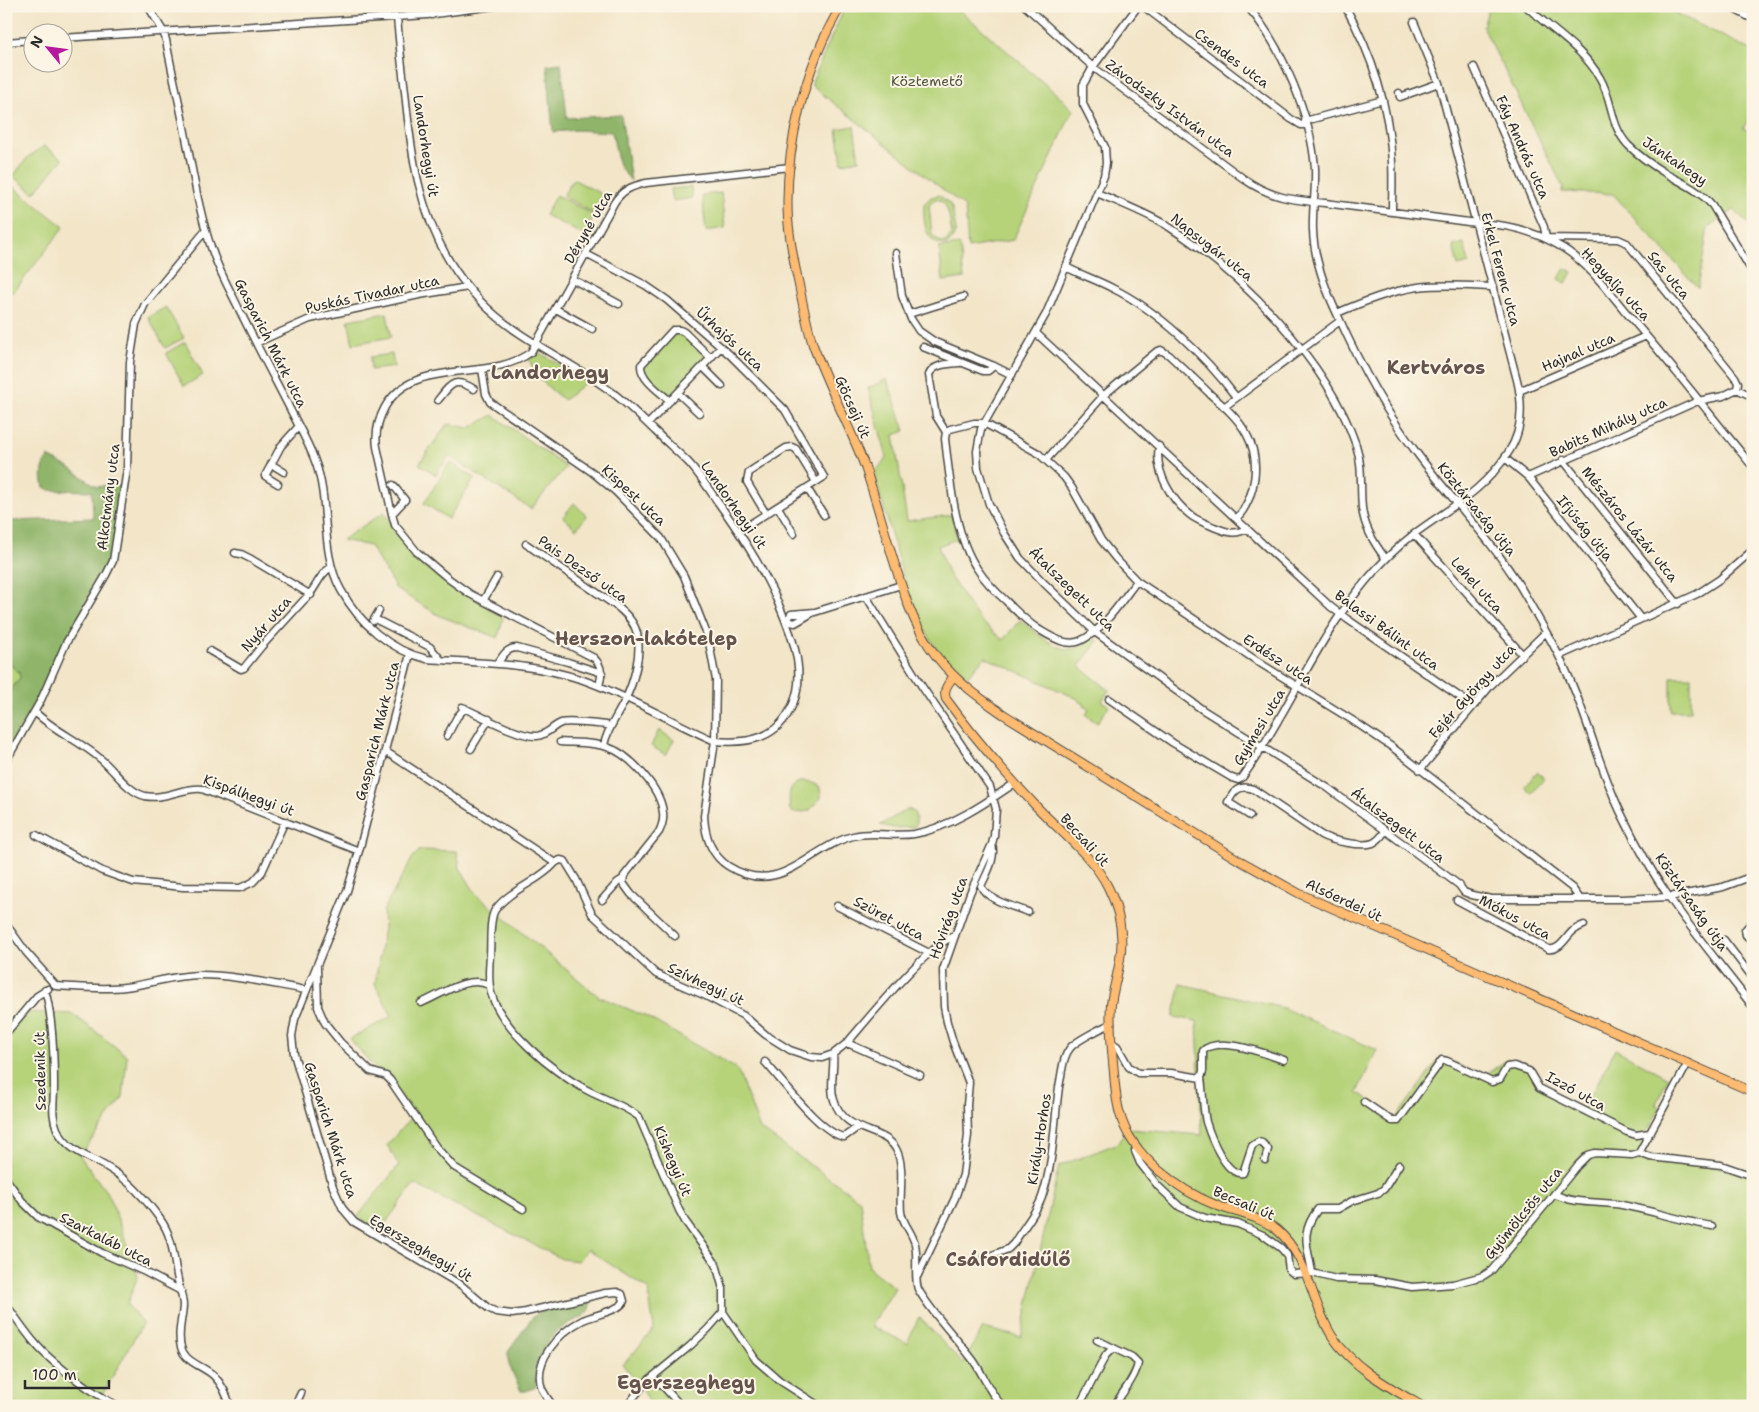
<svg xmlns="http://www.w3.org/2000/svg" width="1759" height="1412" font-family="'Shantell Sans',sans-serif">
<rect width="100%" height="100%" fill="#fcf5e5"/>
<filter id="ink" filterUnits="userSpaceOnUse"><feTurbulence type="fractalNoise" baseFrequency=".02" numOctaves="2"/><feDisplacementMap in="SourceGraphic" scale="10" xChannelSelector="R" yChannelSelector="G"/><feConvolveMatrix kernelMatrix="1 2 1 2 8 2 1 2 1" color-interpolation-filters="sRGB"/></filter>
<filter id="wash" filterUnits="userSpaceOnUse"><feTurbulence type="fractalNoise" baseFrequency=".0096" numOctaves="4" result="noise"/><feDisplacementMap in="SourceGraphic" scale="20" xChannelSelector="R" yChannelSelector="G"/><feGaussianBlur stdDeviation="1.12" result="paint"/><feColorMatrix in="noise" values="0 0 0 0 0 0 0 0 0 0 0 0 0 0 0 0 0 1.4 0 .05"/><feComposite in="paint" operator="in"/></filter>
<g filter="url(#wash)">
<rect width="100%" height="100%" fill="#f2e5c8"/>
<!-- green -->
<path fill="#b6d37a" stroke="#707f52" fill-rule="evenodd" d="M846,6H955L1061,98L1073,110L1013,240L968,248L965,207L812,86V82L833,33Z
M1489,6H1661L1753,51V113L1743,128L1753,133V228L1734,210L1708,228L1698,288L1613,194L1562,192L1563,187L1483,27Z
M854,126L859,160L842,163L837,129Z
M44,146L63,159L34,193L13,176L28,157Z
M573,179L605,196L595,214L563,196Z
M6,181L64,227L13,293L6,287Z
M691,187L692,198L672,201L670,189Z
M721,193L725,228L706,231L702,195Z
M556,195L594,215L584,235L545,215Z
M939,195L950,204L952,208L956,231L952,239L947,245C925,246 923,221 924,204L931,197ZM935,199C950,200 949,221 952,233L946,242H941L932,235L929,206Z
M1464,243L1469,263L1458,266L1453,246Z
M960,245L964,278L943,281L939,248Z
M1565,268L1572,272L1566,283L1559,279Z
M166,307L184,338L165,348L148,317Z
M387,313L391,337L353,344L348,320Z
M673,330H680L711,358L670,401L645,377L641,365Z
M185,342L203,375L184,386L166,353Z
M534,353H540L587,381L564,400C550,389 532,375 529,357Z
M392,354L394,367L371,370L370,357Z
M887,379L905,431L894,435L907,521L952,515L957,539L938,546L948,573L965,599L981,621L1003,640L1020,620C1036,632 1059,656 1080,647C1084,645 1088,639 1092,636L1098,641L1079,666L1109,690L1102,701L1109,706L1097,723L1086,715L1089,709L1076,698L985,657L965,679L942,658L912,609L874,473L887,458L868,388Z
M493,415L566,467L531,509L449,456L436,475L419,464L447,424L470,428Z
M450,462L475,478L448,519L424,503Z
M574,503L587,516L576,529L563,517Z
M384,512L409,554L503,618L498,638L440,616L396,589L370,546L342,540Z
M6,662L19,672L20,678L9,692H6Z
M1671,677H1691V711H1671Z
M659,730L674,740L666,755L651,746Z
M1537,772L1544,778L1531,793L1524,786Z
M799,782C808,782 813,782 820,788L821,798L809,811L794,813L790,810C789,798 787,788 799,782Z
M908,809L914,812L916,818V825L914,827L894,828L880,825Z
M420,850L457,851L460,868L476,894L598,996L647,1017L737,1069L760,1129L860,1200L869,1268L895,1288L871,1326L907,1343L919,1317L963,1364L983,1328L1021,1337L1059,1166L1116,1144L1129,1129L1202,1135L1197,1021L1173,1017L1181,984L1283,1008L1377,1050L1357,1092L1396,1118L1441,1056L1471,1071L1488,1073L1508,1059L1531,1070L1538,1085L1584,1109L1615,1049L1668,1078L1656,1104L1660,1107L1645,1136V1154L1753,1174V1406H652L643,1390L623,1365L654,1329L648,1289L587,1249L578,1261L562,1259L414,1184L379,1232L358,1216L399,1165L387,1145L414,1114L350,1039L392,1016L375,984L384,927L383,911L413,857Z
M26,1012L73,1014L127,1056L123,1097L80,1156L110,1197L138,1276L127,1304L143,1323L96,1406H6V1024Z"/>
<!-- forest -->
<path fill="#90b56a" stroke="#5e704a" d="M561,63L567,118L621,115L631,181L619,166L612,132L576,130L553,132L547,65Z
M48,457L70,468L97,487L113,484L123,487L110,564L55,658L36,705L6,757V692H9L20,678L19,672L6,662V505L9,507L11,521L93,518L92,491L49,490L44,487C41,476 42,467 48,457Z
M585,1301H589C591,1306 591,1309 588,1312C584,1318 574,1320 568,1324C545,1338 533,1361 536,1387L526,1391H521L509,1365L508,1352L531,1319L539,1312Z"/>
</g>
<g filter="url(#ink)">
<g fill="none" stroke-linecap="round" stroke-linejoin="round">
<!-- minor casing -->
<g stroke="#494743" stroke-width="9">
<path id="minor" d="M148,6L163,31L166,40C172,74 181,109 187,143C194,179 200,216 212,250C219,271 230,290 239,309C255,342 272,374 289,407C298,425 308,442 315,461C331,503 319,550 341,590C359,623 391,651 427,659C480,663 532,663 583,680C629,696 671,722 715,741C749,744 778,739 793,704C808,669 789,628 775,596C759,562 739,531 717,501C708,488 699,474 689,463C678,452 666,442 655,431C640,417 626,402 609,390C582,370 551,354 522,335C494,317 468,291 450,262C418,209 411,153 405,92C402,67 399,42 397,17
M1025,6L1093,67L1244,179C1271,198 1292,200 1325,203L1476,223C1507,224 1536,231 1563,248C1587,263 1606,288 1624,310C1669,361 1710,415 1753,467
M1138,6L1093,67L1083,85V104L1105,147L1106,163L1104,176L1046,314L981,429L977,451L978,468L989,504L1004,533L1020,558L1045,584L1095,632L1203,710L1328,788L1459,885L1464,892L1472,895L1491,899H1621L1669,897L1723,887L1753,876
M1143,6L1291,119L1301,125H1306
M1247,6C1282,45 1311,116 1315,168C1316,189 1312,210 1313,231C1314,261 1326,291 1339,318C1360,365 1385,411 1416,452C1450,498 1491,539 1521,588C1540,621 1560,654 1574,689C1591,730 1602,774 1621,813C1635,842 1651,871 1669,897C1695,935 1725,970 1753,1007
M1345,6C1372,54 1389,108 1392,162C1393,179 1392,195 1392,212
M1526,6C1551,30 1583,48 1600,78C1613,100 1610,126 1628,145C1639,156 1652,165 1665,173C1682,183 1699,190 1712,205L1753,273
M1728,6L1753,19
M432,15V6
M62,38L427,15L494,6
M6,42L32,40
M1474,67L1544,227L1546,238L1618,239L1627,243L1735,377L1738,383L1737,389
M1399,93L1400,97L1439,83
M1305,121L1383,100
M1097,193C1120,203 1144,212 1166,225C1240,272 1327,360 1356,445C1363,466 1360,487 1362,508C1364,526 1375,545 1386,559
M896,253L902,296L911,319L919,331L935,342L994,366L1012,375
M586,254L645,285L667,300L730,355L785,410L824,477L739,531
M1066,267C1081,275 1097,280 1112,288C1159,311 1205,356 1236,397
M572,279L619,304
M556,309L592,329
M1337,313C1363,302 1390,291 1418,287C1443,284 1468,286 1493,287
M909,314L963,297
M1036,333L1331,607L1347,619L1473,706
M256,343L310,319L419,295L468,287
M923,347L983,371H988L994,366
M703,367L722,386
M482,369L486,394L490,402L592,472L616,492L661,538L684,576L708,637L716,680L715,741L704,816C705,835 711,855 728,866C780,899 809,847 853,836C873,831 893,837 914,834C949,828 986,803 1015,783
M1519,391L1646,336
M678,393L699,413
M438,400C451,384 454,377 474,389
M670,401C660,392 640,379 641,365L673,330H680L684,332L711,358
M1224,407L1340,321
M648,424L721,347
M946,432L936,416L929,375C933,364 948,364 959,363
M1159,446C1154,472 1172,502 1193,517C1199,521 1207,524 1214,527C1226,532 1236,536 1247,528
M1505,458L1528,477L1641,619
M1046,460L1104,395L1156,352L1161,350L1169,355C1183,368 1197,381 1211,395C1224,406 1239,419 1247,435C1261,460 1256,497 1237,518
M1563,460L1678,604
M271,464L284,472
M1528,477L1698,401L1723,396L1737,389L1753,397
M278,484L265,476L281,446L299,426
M807,488L824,515
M778,507L794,534
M392,514L405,500L393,485
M766,514L747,482L749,472L786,448L792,447L796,449L816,482
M1414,534L1522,654
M526,544L619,608C627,615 634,622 637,633C642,653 634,682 625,700C618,715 607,729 604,745
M235,553L241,554L251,559L311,595
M1137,581C1122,600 1103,631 1080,641C1066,647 1050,636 1038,629C1026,621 1016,611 1006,601C996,592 986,582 978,570C954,536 950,479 945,439L946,432L950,429L974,423H984L1038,453L1064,477L1072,488L1101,540L1116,559L1137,581L1263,665L1352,720L1392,747L1572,888L1580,899
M866,596L921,685L990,787L996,809L994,836L992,844L970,893L943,970L944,1007L947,1022L953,1042L969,1083L967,1105L968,1135L963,1175L955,1198L917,1277
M483,601L497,577
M375,619L430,647L441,660
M373,621L379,611
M787,621L791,614L815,612L901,585
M787,621L795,623L812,613
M210,651L241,669L244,668L261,647L304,600C316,591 318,574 332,567
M410,654L359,851L347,891L295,1019L292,1036L294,1054L333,1187L343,1209L354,1222L461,1285L488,1308L496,1312L512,1314L526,1312L605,1293L617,1292L622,1294L624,1301C620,1311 593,1315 583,1320C559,1332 532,1361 542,1389C545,1395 549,1401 553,1406
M1559,656L1697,594L1720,579L1753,550
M498,663C503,655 507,648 517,648L568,662L602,673
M599,686C602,675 603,667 594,658L470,594L449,579L417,552L395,525L392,514L377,447C375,433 378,420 385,407C415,355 489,384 531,352L614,203C622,190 632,186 646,183L790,167
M1109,699L1173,743L1232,778L1238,780L1242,778C1287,715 1315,641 1365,582C1379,565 1396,548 1414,534C1450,507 1482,493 1508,453C1523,431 1523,405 1517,380L1439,83L1414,22
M462,707C479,715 519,737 537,736C547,735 553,726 561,723C567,721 604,724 611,726
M35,712C55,732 83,742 104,762C116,773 129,792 145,796C164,800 183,787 202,789L359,851
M447,736L457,717L465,708
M560,742C575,743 593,742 607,747C630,754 661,789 663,813C664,820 662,826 659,832L624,876L623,883L631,894L675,936
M471,749L489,719
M385,751L555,863L560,860L565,861L576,879L592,914L656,974L706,996L744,1016L766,1035L790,1050L811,1057L822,1058L833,1054L847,1043C868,1019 928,944 955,936
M6,761L41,700L66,643L106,575L113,561L127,469L130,362L136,324L145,304L206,230
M1420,770L1491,685L1546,632
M1250,816L1228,802C1234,791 1239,784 1253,789L1321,835C1332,841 1362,847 1373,843C1379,840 1382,836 1385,831
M36,835L102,871L133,882L183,887L240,888L253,882L262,872L285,821
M992,844C996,859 987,873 981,886C986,900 1015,907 1028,912
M555,863C539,882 510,889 495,910C489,919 491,943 490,955C489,968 488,980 491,993C502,1030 552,1071 585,1089C603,1099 624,1105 639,1117L679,1210L685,1221L716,1264L723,1289V1312L708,1329L690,1346L645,1383L627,1406
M602,900L618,882L623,879
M1457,900L1548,949C1560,951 1565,938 1573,931C1577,928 1581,926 1584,925
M837,906L929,953
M1753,921L1745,930L1746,935L1753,942
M6,924L26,952L56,986C79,987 102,990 125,987C150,984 174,975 200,975C236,975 271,984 306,990
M1724,940L1753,978
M317,967L318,1007L325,1023L341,1043L366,1067L370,1071L386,1076L390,1080L436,1147L454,1167L523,1209
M45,990C53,1017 54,1059 54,1088C54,1102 51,1115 57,1129C68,1153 93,1157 113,1171C132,1183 147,1201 160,1219C174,1238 173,1259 178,1280C179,1289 183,1297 183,1306C182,1320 177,1334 181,1347C185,1363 204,1366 214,1376C222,1384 227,1395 230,1406
M421,1003C441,995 468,974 489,985
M6,1033L37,996L48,989
M847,1043L920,1075
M1112,1043L1117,1046L1129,1067L1138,1073H1171L1201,1078L1203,1071V1051C1218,1035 1266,1054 1284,1060
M833,1054C835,1069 829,1085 834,1100C845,1136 886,1126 897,1151C905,1169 899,1193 901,1212C903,1224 912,1232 915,1244C918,1257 914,1278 918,1289C933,1315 955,1336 973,1360C984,1375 989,1394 1003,1406
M765,1062C782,1080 820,1133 844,1137L858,1127
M1201,1078C1203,1092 1203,1108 1206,1122C1210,1135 1226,1177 1243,1173L1252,1146L1258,1142L1262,1143L1268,1149L1265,1160
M1364,1102L1392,1121H1398L1442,1060L1447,1061L1492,1082L1500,1079L1507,1067L1514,1066L1529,1071L1539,1088L1627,1132L1636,1135L1650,1133
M1137,1147L1135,1151L1140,1163L1158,1186L1180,1207L1205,1218L1238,1224L1263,1235L1281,1248L1287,1255L1289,1270L1294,1274L1312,1273L1336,1279L1375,1280L1412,1287L1453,1284L1483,1276L1492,1270L1578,1165L1588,1155L1595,1153L1632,1155L1639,1153L1650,1157L1721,1165L1753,1176
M1639,1153L1688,1063
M6,1179L22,1201L38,1217L102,1253L145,1272L181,1291
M1554,1194C1576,1205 1599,1201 1622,1205C1653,1211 1682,1221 1712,1226
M985,1258L1008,1249L1014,1243C1022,1229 1037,1212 1042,1197C1054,1162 1054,1123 1059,1087C1062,1074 1062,1057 1071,1047C1076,1041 1103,1027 1111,1024
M1312,1273C1308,1246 1299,1234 1318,1209H1338L1352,1201L1378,1193L1384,1189L1399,1165
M6,1304C15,1317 24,1330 34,1342C51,1363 94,1394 118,1406
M723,1312L756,1360L779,1380L819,1406
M1097,1340L1132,1357L1138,1363C1136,1377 1122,1393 1114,1406
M651,1378L662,1385L681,1406
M295,1406L301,1393
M1079,1406L1106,1355L1113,1348"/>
</g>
<!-- major casing -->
<g stroke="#494743" stroke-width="10">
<path id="major" d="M841,6C805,66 784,149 788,219C790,241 794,263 799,285C803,305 807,326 813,345C828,387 850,426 865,467C876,500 885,534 896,568C904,595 913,622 929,646C948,675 975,695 1003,714L1237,859L1300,894L1753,1092
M954,676C948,684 943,689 946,699C973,736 1003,771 1035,805C1058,830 1093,856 1108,887C1119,909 1124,935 1120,959C1118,974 1113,989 1111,1004C1109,1027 1112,1050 1114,1073C1115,1087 1116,1101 1120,1114C1131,1156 1179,1191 1218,1206C1237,1213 1261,1217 1277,1230C1309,1257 1311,1303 1332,1336C1353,1368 1389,1387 1422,1406"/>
</g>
<!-- minor -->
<use href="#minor" stroke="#fff" stroke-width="6"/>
<!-- major -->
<use href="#major" stroke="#febb71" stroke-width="8"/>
</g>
</g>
<g text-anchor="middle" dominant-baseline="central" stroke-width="4" stroke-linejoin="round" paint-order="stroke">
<!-- street labels -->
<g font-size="14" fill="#2b2b2b" stroke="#fcf5e5">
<text transform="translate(1232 58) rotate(37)">Csendes utca</text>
<text transform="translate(1170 108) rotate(36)">Závodszky István utca</text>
<text transform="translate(426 146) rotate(81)">Landorhegyi út</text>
<text transform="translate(1523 147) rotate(66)">Fáy András utca</text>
<text transform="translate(1675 161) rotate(34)">Jánkahegy</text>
<text transform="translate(588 227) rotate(-60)">Déryné utca</text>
<text transform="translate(1212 247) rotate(38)">Napsugár utca</text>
<text transform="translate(1501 269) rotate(75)">Erkel Ferenc utca</text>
<text transform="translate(1669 275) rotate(51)">Sas utca</text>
<text transform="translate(1616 284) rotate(47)">Hegyalja utca</text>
<text transform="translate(372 294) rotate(-12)">Puskás Tivadar utca</text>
<text transform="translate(730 339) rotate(43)">Űrhajós utca</text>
<text transform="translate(271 343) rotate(63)">Gasparich Márk utca</text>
<text transform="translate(1578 352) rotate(-23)">Hajnal utca</text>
<text transform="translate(853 407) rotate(66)">Göcseji út</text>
<text transform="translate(1608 427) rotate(-24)">Babits Mihály utca</text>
<text transform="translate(634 495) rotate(43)">Kispest utca</text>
<text transform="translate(108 497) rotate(-83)">Alkotmány utca</text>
<text transform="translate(734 505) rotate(55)">Landorhegyi út</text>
<text transform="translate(1477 509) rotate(51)">Köztársaság útja</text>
<text transform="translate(1630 524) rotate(51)">Mészáros Lázár utca</text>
<text transform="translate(1585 528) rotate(51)">Ifjúság útja</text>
<text transform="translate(583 569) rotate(35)">Pais Dezső utca</text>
<text transform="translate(1477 585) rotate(48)">Lehel utca</text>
<text transform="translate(1072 589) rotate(44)">Átalszegett utca</text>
<text transform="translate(266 624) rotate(-49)">Nyár utca</text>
<text transform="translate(1387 630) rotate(36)">Balassi Bálint utca</text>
<text transform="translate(1278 659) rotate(33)">Erdész utca</text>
<text transform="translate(1472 691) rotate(-48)">Fejér György utca</text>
<text transform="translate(1259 727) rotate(-59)">Gyimesi utca</text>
<text transform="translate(377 731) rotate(-76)">Gasparich Márk utca</text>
<text transform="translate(249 795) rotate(20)">Kispálhegyi út</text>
<text transform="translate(1398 825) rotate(37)">Átalszegett utca</text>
<text transform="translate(1085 840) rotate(48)">Becsali út</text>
<text transform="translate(1344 900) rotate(25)">Alsóerdei út</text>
<text transform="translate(1692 902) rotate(55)">Köztársaság útja</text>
<text transform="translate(1515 917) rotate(28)">Mókus utca</text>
<text transform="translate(889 918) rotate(28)">Szüret utca</text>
<text transform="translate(948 918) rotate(-70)">Hóvirág utca</text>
<text transform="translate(706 984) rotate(25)">Szívhegyi út</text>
<text transform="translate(40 1071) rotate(-91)">Szedenik út</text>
<text transform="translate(1576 1091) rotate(29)">Izzó utca</text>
<text transform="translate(331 1130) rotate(72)">Gasparich Márk utca</text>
<text transform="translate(1039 1139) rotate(-81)">Király-Horhos</text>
<text transform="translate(673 1161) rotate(67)">Kishegyi út</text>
<text transform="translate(1244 1203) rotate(23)">Becsali út</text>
<text transform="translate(1523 1213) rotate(-51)">Gyümölcsös utca</text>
<text transform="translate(106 1239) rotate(27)">Szarkaláb utca</text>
<text transform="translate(421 1248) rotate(31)">Egerszeghegyi út</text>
</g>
<!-- park labels -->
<g font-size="14" fill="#4e553f" stroke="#fcf5e5">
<text x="927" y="81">Köztemető</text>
</g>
<!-- district labels -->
<g font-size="19" font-weight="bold" fill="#65544d" stroke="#fcf5e5">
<text x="1436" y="367">Kertváros</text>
<text x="550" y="372">Landorhegy</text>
<text x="646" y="638">Herszon-lakótelep</text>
<text x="1008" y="1259">Csáfordidűlő</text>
<text x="686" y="1382">Egerszeghegy</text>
</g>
</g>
<!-- margin -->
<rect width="1759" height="1412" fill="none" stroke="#fcf5e5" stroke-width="25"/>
<!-- north arrow -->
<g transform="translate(48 48) rotate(299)"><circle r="24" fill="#fcf5e5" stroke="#a8a49b"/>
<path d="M0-4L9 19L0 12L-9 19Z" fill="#b5179e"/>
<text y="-8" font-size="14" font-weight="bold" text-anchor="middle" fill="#2b2b2b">N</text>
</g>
<!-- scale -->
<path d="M25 1380v8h84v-8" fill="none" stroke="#2b2b2b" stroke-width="2.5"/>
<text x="32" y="1380" font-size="15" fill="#2b2b2b" stroke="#fcf5e5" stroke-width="4" paint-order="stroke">100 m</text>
</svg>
